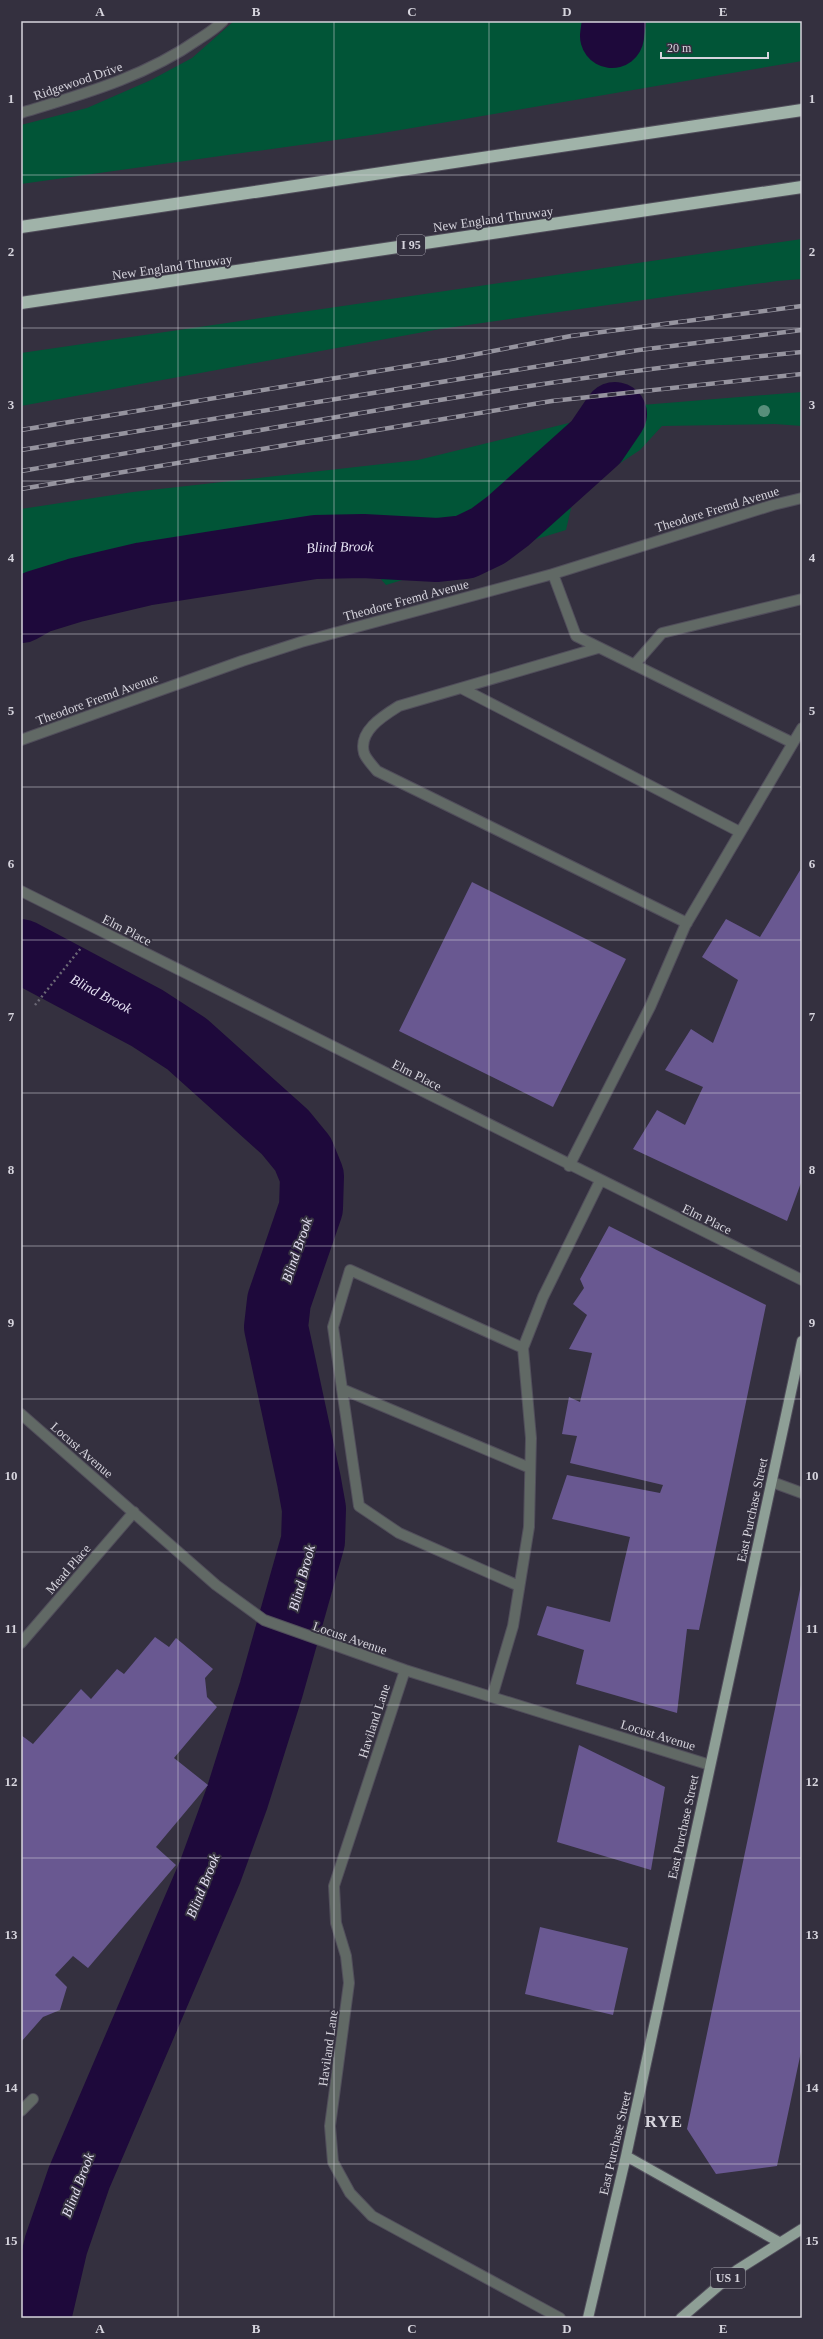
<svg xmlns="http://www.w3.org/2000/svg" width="823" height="2339" font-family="Georgia,serif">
<rect width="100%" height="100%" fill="#34303f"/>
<!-- green -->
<path fill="#015537" d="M234,21H802V61L371,135L21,184V125L87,108L151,80L192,58Z
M802,239V279L777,281L440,329L21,406V353Z
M802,392V426L775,424L662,426L640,450L590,483L573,500L566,530L386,585L365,561L356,557L112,603L46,623L21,643V509L133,492L418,460L642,405Z"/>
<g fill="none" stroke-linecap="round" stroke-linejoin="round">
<!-- river -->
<g stroke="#1e093b" stroke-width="64">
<path d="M612,36L614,21"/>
<path id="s1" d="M21,611L37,602L76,590L144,574L315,547L363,546L437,550L465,547L488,536L508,521L596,442L615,414"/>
<path id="s2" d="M21,951L147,1018L187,1044L285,1132L303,1154L312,1176L311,1208L279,1301L276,1327L309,1481L314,1509L313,1541L271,1690L237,1798L210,1872L79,2178L56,2245L39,2318"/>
</g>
</g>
<!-- building -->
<path fill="#695891" d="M802,867V1180L787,1221L633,1149L657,1110L685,1125L703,1087L665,1070L691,1029L713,1043L738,980L702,957L726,919L760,937Z
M472,882L626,959L553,1107L399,1031Z
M609,1226L766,1305L699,1630L687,1629L677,1713L576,1684L584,1650L537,1635L547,1606L610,1622L630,1537L552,1519L567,1475L660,1493L663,1485L570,1463L577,1436L562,1434L569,1397L580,1402L592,1353L569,1349L587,1315L573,1304L584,1288L580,1279Z
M801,1585L802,2047L777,2166L716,2174L687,2129Z
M155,1637L169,1647L176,1638L213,1669L205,1678L207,1697L217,1707L174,1758L208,1785L156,1847L176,1865L88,1968L73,1956L55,1975L67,1987L60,2010L43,2017L21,2042V1735L33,1744L81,1689L91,1699L117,1669L124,1674Z
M579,1745L665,1787L651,1870L557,1842Z
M540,1927L628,1948L613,2015L525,1994Z"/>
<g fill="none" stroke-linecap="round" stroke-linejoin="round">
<!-- minor casing -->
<g stroke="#514e5b" stroke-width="12">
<path id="minor" d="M21,113C83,94 145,77 199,39C207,34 216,28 223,21
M553,574L576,636L793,743L685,926L650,1007L569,1166
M598,648L399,706C383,716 358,731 364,753C366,759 373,766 377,771L687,923
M634,665L662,633L802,599
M461,688L740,832
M21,740L242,661L301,642L553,574L773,505L802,498
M793,743L802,728
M21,891L802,1280
M342,1389L530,1468
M21,1414L216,1585L264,1620L405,1670L710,1765
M772,1482L802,1493
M519,1586L399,1533L359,1506L333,1327L350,1270L523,1348
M21,1643L134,1512
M405,1670L334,1886L336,1923L346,1956L349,1983L330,2126L333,2162L350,2193L372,2216L560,2318
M492,1697L513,1626L529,1527L531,1438L523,1348L543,1297L600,1181
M21,2111L33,2099"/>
</g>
<!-- major casing -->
<g stroke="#514e5b" stroke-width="12">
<path id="major" d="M626,2156L779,2242
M588,2318L626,2156L802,1341
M681,2318L737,2270L802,2229"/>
</g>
<!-- highway casing -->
<g stroke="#514e5b" stroke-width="14">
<path id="highway" d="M21,227L802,110
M21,303L802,187"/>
</g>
<!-- path -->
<path stroke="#6b6875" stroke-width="2.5" stroke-dasharray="2 3" stroke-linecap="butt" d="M35,1005L81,948"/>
<!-- minor -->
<use href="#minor" stroke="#616965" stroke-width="10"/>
<!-- major -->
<use href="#major" stroke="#8e9f96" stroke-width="10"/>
<!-- highway -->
<use href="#highway" stroke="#a0b3a9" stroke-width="12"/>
<!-- rail casing -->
<g stroke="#96949f" stroke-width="4.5">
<path id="rail" d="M21,430L451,359L571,336L802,306
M21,450L639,350L802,330
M21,471C280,428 540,377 802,352
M21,489L552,401L802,374"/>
</g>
<!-- rail -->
<use href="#rail" stroke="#34303f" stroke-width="3" stroke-dasharray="9" stroke-linecap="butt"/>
</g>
<!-- trees -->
<circle fill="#588f7b" cx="764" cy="411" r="6"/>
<!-- grid -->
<path fill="none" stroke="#d6d4dd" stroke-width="1" stroke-opacity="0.55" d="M178,21V2318M334,21V2318M489,21V2318M645,21V2318M21,175H802M21,328H802M21,481H802M21,634H802M21,787H802M21,940H802M21,1093H802M21,1246H802M21,1399H802M21,1552H802M21,1705H802M21,1858H802M21,2011H802M21,2164H802"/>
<g text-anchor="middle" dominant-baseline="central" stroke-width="4" stroke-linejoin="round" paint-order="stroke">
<!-- shield labels -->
<g fill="#34303f" stroke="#a5a3ae" stroke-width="1">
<rect x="397" y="235" width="28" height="20" rx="3"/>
<rect x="711" y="2268" width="34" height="20" rx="3"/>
</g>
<g font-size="12" font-weight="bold" fill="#d6d4dd">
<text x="411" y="245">I 95</text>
<text x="728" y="2278">US 1</text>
</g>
<!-- street labels -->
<g font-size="13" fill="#d6d4dd" stroke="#34303f">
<text transform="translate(78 81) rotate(-19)">Ridgewood Drive</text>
<text transform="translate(493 219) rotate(-8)">New England Thruway</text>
<text transform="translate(172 267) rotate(-8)">New England Thruway</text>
<text transform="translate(717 509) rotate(-17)">Theodore Fremd Avenue</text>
<text transform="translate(406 600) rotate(-15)">Theodore Fremd Avenue</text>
<text transform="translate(97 699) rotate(-20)">Theodore Fremd Avenue</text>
<text transform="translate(127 930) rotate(27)">Elm Place</text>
<text transform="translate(417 1075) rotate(27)">Elm Place</text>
<text transform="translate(707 1219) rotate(26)">Elm Place</text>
<text transform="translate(82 1450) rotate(41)">Locust Avenue</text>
<text transform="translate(752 1510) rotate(-78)">East Purchase Street</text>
<text transform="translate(68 1569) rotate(-49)">Mead Place</text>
<text transform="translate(350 1638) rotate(19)">Locust Avenue</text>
<text transform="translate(374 1721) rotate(-72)">Haviland Lane</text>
<text transform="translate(658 1735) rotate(17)">Locust Avenue</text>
<text transform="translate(683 1827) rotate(-78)">East Purchase Street</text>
<text transform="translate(328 2048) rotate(-82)">Haviland Lane</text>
<text transform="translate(615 2143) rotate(-77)">East Purchase Street</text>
</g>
<!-- water labels -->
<g font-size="14" font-style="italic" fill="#e4e0f2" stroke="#34303f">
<text stroke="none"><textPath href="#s1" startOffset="327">Blind Brook</textPath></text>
<text stroke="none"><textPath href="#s2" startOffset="91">Blind Brook</textPath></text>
<text transform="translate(297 1250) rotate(-71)">Blind Brook</text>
<text transform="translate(302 1578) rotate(-75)">Blind Brook</text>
<text transform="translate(203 1886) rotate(-68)">Blind Brook</text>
<text transform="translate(78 2185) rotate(-69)">Blind Brook</text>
</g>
<!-- district labels -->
<g font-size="17" font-weight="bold" letter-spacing="1" fill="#d6d4dd" stroke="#34303f">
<text x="664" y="2121">RYE</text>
</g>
</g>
<!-- border -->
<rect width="823" height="2339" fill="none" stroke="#34303f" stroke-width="44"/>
<!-- scale -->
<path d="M661 52v6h107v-6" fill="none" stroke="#d6d4dd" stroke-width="2"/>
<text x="667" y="52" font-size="12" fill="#d6d4dd" stroke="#34303f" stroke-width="3" paint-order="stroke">20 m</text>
<rect x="22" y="22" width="779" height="2295" fill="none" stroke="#d6d4dd" stroke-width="1.5"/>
<g font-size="13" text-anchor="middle" font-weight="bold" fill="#d6d4dd">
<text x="100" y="16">A</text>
<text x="256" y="16">B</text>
<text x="412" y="16">C</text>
<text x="567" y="16">D</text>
<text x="723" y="16">E</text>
<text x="11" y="103">1</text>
<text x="812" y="103">1</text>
<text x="11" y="256">2</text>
<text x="812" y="256">2</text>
<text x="11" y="409">3</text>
<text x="812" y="409">3</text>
<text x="11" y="562">4</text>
<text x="812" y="562">4</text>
<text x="11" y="715">5</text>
<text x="812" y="715">5</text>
<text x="11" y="868">6</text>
<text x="812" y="868">6</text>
<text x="11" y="1021">7</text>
<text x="812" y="1021">7</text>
<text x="11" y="1174">8</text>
<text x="812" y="1174">8</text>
<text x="11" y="1327">9</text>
<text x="812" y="1327">9</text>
<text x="11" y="1480">10</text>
<text x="812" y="1480">10</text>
<text x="11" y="1633">11</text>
<text x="812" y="1633">11</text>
<text x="11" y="1786">12</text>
<text x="812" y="1786">12</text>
<text x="11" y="1939">13</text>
<text x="812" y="1939">13</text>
<text x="11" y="2092">14</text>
<text x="812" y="2092">14</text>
<text x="11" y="2245">15</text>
<text x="812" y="2245">15</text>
<text x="100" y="2333">A</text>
<text x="256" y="2333">B</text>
<text x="412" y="2333">C</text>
<text x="567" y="2333">D</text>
<text x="723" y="2333">E</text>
</g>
</svg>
